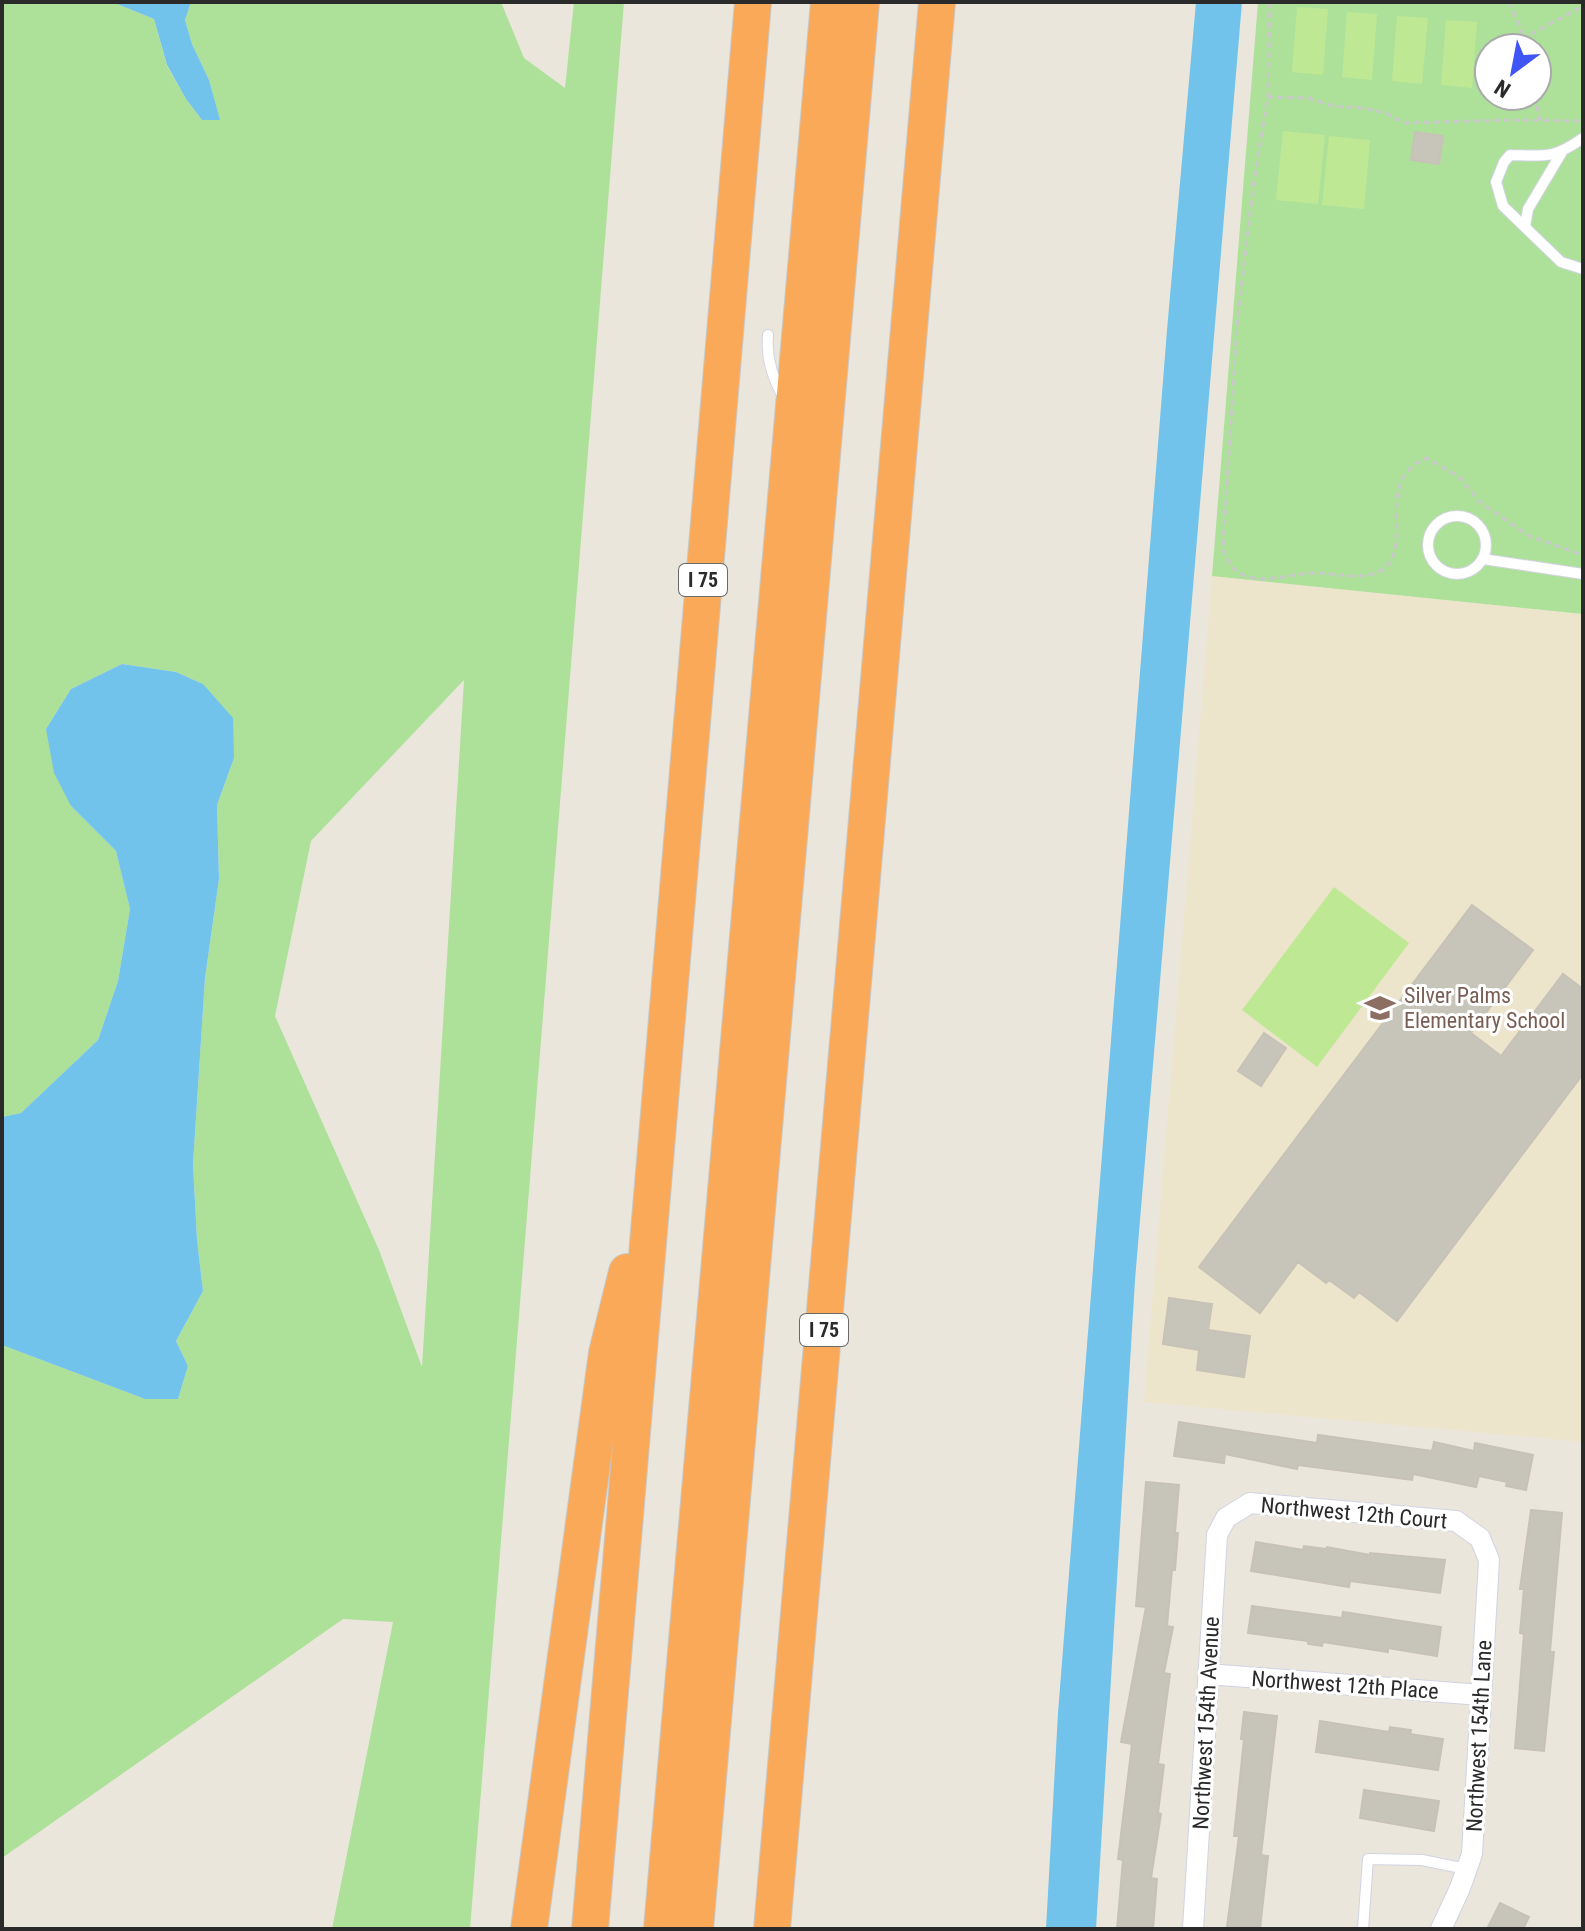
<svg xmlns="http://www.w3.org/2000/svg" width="1585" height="1931" font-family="'Roboto Condensed',sans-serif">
<rect width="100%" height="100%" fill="#ebe6dc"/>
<!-- education -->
<path fill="#ede4cc" d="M1212,576L1583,614V1442L1144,1402Z"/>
<!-- green -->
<path fill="#ade19a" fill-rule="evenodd" d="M2,2H112L154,19L167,66L186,99L202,120H219L209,80L192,44L185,20L191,2H501L524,58L565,88L574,2H624L470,1929H332L393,1622L343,1619L2,1858V1345L145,1399H178L188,1366L176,1341L203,1291L197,1240L193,1164L205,978L219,879L217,805L234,758L203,684L176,672L122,664L71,689L46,729L71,806L116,851L130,909L118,981L98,1040L21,1113L2,1117ZM464,680L422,1367L379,1250L275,1016L311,841Z
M1258,2H1583V614L1212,576ZM1489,48H1537V96H1489Z"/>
<!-- pitch -->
<path fill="#bfe895" d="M1297,7L1328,9L1323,75L1292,72Z
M1347,12L1377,14L1372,80L1342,77Z
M1397,16L1428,18L1422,84L1392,81Z
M1446,20L1477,22L1472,88L1441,85Z
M1283,131L1325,135L1318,204L1276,200Z
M1329,136L1370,140L1364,209L1322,205Z
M1334,887L1409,943L1317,1067L1242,1010Z"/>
<!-- water -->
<path fill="#71c3eb" d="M112,2H191L185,20L192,44L209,80L220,120H202L186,99L167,65L154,19Z
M1196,2H1242L1135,1280L1096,1929H1046L1058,1713L1167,330Z
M122,664L176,672L203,684L233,718L234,758L217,805L219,879L205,978L193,1164L197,1240L203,1291L176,1341L188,1366L178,1399H145L2,1345V1117L21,1113L98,1040L118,981L130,909L116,851L71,806L54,773L46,729L71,689Z"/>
<!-- building -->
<path fill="#c7c4ba" stroke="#c7c2b6" stroke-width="2" d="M1415,132L1443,136L1439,164L1411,160Z
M1472,905L1533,950L1471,1033L1501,1056L1563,974L1583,989V1074L1397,1321L1359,1292L1354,1298L1329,1280L1326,1283L1298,1262L1260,1313L1199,1267Z
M1264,1033L1286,1048L1261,1086L1238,1071Z
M1169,1298L1212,1304L1208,1330L1250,1336L1244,1377L1197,1370L1199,1350L1163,1344Z
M1179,1422L1317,1443L1318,1435L1432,1451L1434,1442L1474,1451L1475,1443L1533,1455L1526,1490L1506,1486L1507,1482L1479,1476L1476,1487L1413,1474L1412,1480L1298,1465L1297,1469L1225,1454L1224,1463L1174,1456Z
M1146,1482L1179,1485L1175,1533H1178L1175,1570H1172L1167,1626L1173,1627L1164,1673L1170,1674L1158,1764L1164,1765L1158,1813L1161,1814L1151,1878L1157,1879L1153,1929H1117L1123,1860L1118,1859L1132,1744L1121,1742L1146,1607L1136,1606Z
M1531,1510L1562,1513L1550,1652H1554L1544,1751L1515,1748L1524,1634L1520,1633L1524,1589H1520Z
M1256,1542L1303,1550L1304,1546L1326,1549L1327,1547L1370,1555V1553L1445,1560L1440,1593L1350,1581L1349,1587L1251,1571Z
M1252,1606L1342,1618L1343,1612L1441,1627L1437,1656L1388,1648V1652L1323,1642L1322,1646L1308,1644V1641L1248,1633Z
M1244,1712L1277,1716L1261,1855L1268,1856L1260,1929H1231L1227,1927L1239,1836H1234L1244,1739H1241Z
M1320,1721L1389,1732L1390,1727L1411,1730L1410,1734L1443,1739L1438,1770L1316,1752Z
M1364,1790L1439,1801L1434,1831L1360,1818Z
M1500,1903L1529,1917L1523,1929H1487Z"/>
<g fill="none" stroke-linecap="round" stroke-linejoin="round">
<!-- lane casing -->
<g stroke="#d1d3e2" stroke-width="12">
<path id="lane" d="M1583,138C1553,159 1546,156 1510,155L1504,162L1496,182L1503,206L1561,262L1583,269
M1525,227L1528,209L1562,152
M768,335C766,358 772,378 784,398
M1428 545a29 29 0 1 1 58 0a29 29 0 1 1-58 0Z
M1483,559L1583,574
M1363,1929L1368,1859L1422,1860L1466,1869"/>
</g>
<!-- street casing -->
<g stroke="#d1d3e2" stroke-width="22">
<path id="street" d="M1208,1674L1481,1695
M1193,1929L1217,1535L1226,1518L1250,1503L1456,1521L1480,1538L1489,1560L1472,1854L1460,1888L1441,1929"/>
</g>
<!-- highway casing -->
<g stroke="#c8c8c8" stroke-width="38">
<path id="highway" d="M529,1929L607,1353L627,1272
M590,1929L753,2
M662,1929L829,2
M695,1929L861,2
M772,1929L937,2"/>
</g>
<!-- path -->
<path stroke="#c8c8c8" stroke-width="3" stroke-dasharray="6 4" stroke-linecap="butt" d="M1270,2L1268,97L1254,180L1237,325L1223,548C1228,568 1240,578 1262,579C1280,579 1298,573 1317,573C1337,573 1365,582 1383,569C1415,547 1372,480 1427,458L1460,478L1481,503L1529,536L1583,555
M1509,2L1523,34L1520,48
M1522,39L1583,6
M1535,96L1540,120
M1268,97L1308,98L1333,106L1364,108L1386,113L1404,123L1509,120L1583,121"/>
<!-- lane -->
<use href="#lane" stroke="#fff" stroke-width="10"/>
<!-- street -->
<use href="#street" stroke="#fff" stroke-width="20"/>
<!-- highway -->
<use href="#highway" stroke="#faa959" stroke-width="36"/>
</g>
<!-- icons -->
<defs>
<g id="school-bare" transform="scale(2.4)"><path d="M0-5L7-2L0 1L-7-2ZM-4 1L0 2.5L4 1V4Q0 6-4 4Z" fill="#8d6e63" stroke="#fff" stroke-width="2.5" paint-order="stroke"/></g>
</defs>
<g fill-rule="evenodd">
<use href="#school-bare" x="1380" y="1008"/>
</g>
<g text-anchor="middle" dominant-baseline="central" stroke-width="6" stroke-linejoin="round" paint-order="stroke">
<!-- shield labels -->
<g fill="#fff" stroke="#6a6a6a" stroke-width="2">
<rect x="679" y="564" width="48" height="32" rx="6"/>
<rect x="800" y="1314" width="48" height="32" rx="6"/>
</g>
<g font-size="20" font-weight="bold" fill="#2a2a2a">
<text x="703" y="580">I 75</text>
<text x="824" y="1330">I 75</text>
</g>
<!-- education labels -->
<g font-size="22" fill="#785e54" stroke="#fff" text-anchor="start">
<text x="1404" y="995">Silver Palms<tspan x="1404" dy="25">Elementary School</tspan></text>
</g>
<!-- street labels -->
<g font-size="22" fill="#2a2a2a" stroke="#fff">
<text transform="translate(1354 1513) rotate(5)">Northwest 12th Court</text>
<text transform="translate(1345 1685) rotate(4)">Northwest 12th Place</text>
<text transform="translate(1206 1723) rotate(-87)">Northwest 154th Avenue</text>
<text transform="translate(1479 1736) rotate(-87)">Northwest 154th Lane</text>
</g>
</g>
<!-- border -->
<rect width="1585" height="1931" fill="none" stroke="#2a2a2a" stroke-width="8"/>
<!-- north arrow -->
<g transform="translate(1513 72) rotate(212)"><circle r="38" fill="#ffffff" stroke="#aaaaaa" stroke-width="2"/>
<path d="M0-6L14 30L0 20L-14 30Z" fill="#4055f5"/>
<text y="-12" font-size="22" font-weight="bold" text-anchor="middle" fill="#2a2a2a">N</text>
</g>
</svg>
